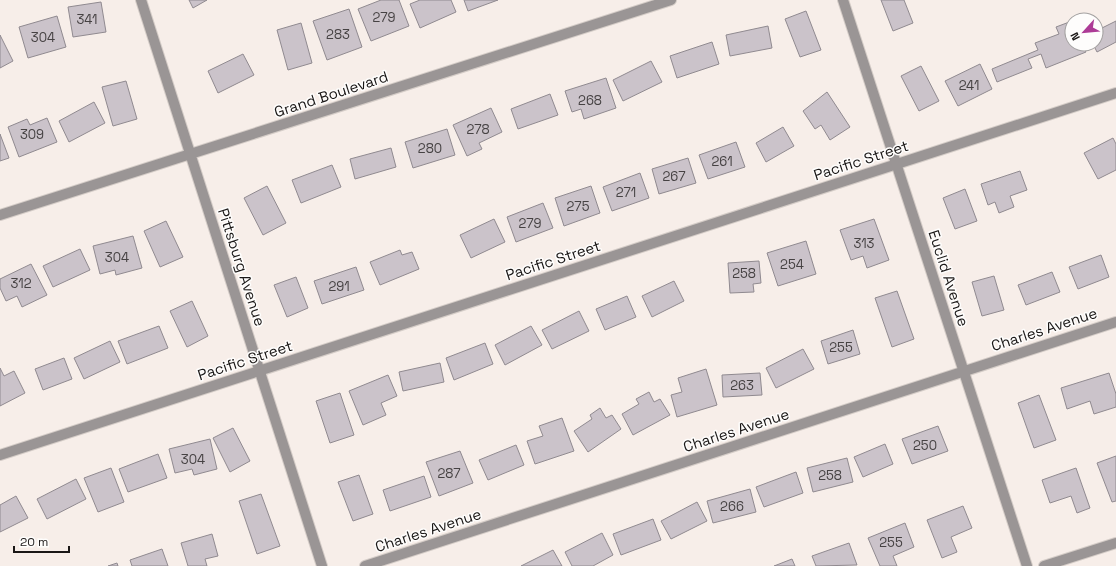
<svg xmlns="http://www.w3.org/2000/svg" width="1116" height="566" font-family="'Space Grotesk',sans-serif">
<rect width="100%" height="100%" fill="#f7eee9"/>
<!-- building -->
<path fill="#cbc3ca" stroke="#908a90" d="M189,0H207L193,8Z
M381,0H399L409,26L371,41L358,9Z
M420,0H451L456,12L420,28L410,4Z
M464,0H498L468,11Z
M881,0H904L913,23L893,31Z
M101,2L106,32L73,37L68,7Z
M349,9L362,47L327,60L313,21Z
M806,11L821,50L800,57L785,19Z
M57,16L66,47L28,58L19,27Z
M1072,21V44H1082L1086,52L1046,68L1041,54L1028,59L1032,68L997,82L992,69L1038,50L1035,43L1059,34L1056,27Z
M1116,21V42L1097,52L1093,44H1096V31Z
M301,23L312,63L288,70L277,30Z
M768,26L772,48L730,56L726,35Z
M0,35L13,61L0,68Z
M712,42L719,64L677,78L670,56Z
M243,54L254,75L218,93L208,71Z
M651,61L662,82L623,101L613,80Z
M980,64L992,89L958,106L945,81Z
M921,66L939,101L919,111L901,76Z
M606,78L616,108L584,119L581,109L572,112L565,91Z
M126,81L137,119L113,126L102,87Z
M827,92L850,127L830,140L821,125L815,129L803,111Z
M550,94L558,115L518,129L511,109Z
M94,102L105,123L69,142L59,121Z
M491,108L502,132L479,143L482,149L467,156L453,125Z
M47,118L57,142L19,157L8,127L27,119L30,125Z
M783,127L794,146L766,162L756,143Z
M447,129L455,155L413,168L405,142Z
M0,134L9,158L0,161Z
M1113,138L1116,144V170L1098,179L1084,153Z
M736,142L745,167L708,179L699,155Z
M391,148L396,167L355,179L350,159Z
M688,158L696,183L659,194L652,169Z
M332,165L341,187L301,203L292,180Z
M1020,171L1027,190L1010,196L1014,207L999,213L995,202L988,205L981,184Z
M640,173L649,198L612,211L603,187Z
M267,186L286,223L263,235L244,198Z
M591,186L600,213L564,226L555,198Z
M965,189L977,221L955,229L943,198Z
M543,203L553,228L516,242L507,217Z
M494,219L505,242L471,258L460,235Z
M874,219L889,260L867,268L863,256L851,260L840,230Z
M166,221L183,257L160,267L144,231Z
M133,236L142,268L116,275L115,270L100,274L93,246Z
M806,241L816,274L778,286L767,253Z
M80,249L90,270L53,287L43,266Z
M400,250L402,255L412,252L419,269L380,285L370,262Z
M1101,255L1109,277L1078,289L1069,267Z
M759,261L761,283L753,284L754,292L730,293L728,263Z
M31,264L47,295L22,307L17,296L6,301L0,288V279Z
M356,267L364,290L322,304L314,281Z
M1052,272L1060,292L1026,305L1018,285Z
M994,276L1004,310L982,316L972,282Z
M296,277L308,308L287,317L274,285Z
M674,281L684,301L652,317L642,296Z
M897,291L914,339L892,347L875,298Z
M627,296L636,317L605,330L596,309Z
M192,301L208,336L187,347L170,311Z
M579,311L589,331L552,349L542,330Z
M159,326L168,348L127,364L118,341Z
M531,326L542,345L505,365L495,345Z
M853,330L860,354L828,364L821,341Z
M110,341L120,362L84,379L74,358Z
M485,343L493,364L454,380L446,358Z
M803,349L814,369L776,388L766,368Z
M64,358L72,379L43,390L35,369Z
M440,363L444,382L403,391L399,372Z
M0,368L4,376L14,371L25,393L0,406Z
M706,369L717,405L677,417L671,395L682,392L678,378Z
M760,373L762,395L723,397L722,375Z
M1109,373L1116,394V407L1094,414L1090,401L1067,409L1061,388Z
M388,375L397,396L381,403L386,415L363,425L349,391Z
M649,392L654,402L660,399L670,415L633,435L622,414L639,404L636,399Z
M340,393L354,435L330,443L316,401Z
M1039,395L1056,440L1034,448L1018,403Z
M600,408L606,418L612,415L621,429L588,452L574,431L592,419L590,415Z
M562,418L574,451L535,464L527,441L543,436L539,426Z
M938,426L948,451L912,464L902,439Z
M233,428L250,461L230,472L213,438Z
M210,439L217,469L194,475L192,469L175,473L169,449Z
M885,444L893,464L863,477L854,457Z
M516,445L524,465L488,480L479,460Z
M460,451L473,483L439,496L426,462Z
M158,454L167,478L128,492L119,469Z
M1116,456V501L1112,502L1097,463Z
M847,458L853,482L813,492L807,468Z
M111,468L124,502L98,512L84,478Z
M1076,468L1090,508L1077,513L1071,496L1050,503L1042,480Z
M796,472L803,493L764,507L756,487Z
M359,475L373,514L353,521L338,482Z
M424,476L431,497L390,511L383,490Z
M76,479L86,499L47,519L37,499Z
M750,489L756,512L713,523L707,501Z
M261,494L280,546L257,554L239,501Z
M16,496L28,518L0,532V505Z
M697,502L707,521L671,539L661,521Z
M963,506L972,528L951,537L957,552L942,558L927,520Z
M653,519L661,540L621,555L613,534Z
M905,523L914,547L893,556L897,566H880L868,538Z
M602,533L613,555L593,566H572L565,552Z
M212,534L218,556L205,559L207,566H188L181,543Z
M849,543L857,565L816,566L812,556Z
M162,549L168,566H132L130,560Z
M553,550L562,566H521Z
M792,559L795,566H774Z
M117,563L118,566H108Z"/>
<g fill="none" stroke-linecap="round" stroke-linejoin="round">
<!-- minor casing -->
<g stroke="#d4ccc7" stroke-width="12">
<path id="minor" d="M141,0L322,566
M843,0L1027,566
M0,215L671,0
M0,455L1116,93
M365,566L1116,322
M1044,566L1116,543"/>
</g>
<!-- minor -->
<use href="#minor" stroke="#9a9595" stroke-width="10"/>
</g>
<g text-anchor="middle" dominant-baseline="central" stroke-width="3" stroke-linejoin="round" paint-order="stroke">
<!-- number labels -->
<g font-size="13" fill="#464243">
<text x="384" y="17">279</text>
<text x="87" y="19">341</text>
<text x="338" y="34">283</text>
<text x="43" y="37">304</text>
<text x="969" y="85">241</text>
<text x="590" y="100">268</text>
<text x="478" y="129">278</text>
<text x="32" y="134">309</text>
<text x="430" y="148">280</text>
<text x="722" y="161">261</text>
<text x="674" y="176">267</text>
<text x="626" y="192">271</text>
<text x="578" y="206">275</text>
<text x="530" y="223">279</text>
<text x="864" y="243">313</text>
<text x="117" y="257">304</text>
<text x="792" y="264">254</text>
<text x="744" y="273">258</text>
<text x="21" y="283">312</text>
<text x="339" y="286">291</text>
<text x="841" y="347">255</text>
<text x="742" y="385">263</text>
<text x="925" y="445">250</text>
<text x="193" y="459">304</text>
<text x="449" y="473">287</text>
<text x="830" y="475">258</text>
<text x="732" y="506">266</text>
<text x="891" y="542">255</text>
</g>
<!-- street labels -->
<g font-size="15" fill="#1a1716" stroke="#fefdfc">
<text transform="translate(331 94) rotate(-18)">Grand Boulevard</text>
<text transform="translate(861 160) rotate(-18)">Pacific Street</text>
<text transform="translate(553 260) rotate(-18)">Pacific Street</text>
<text transform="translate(242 267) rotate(72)">Pittsburg Avenue</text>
<text transform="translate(949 278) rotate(72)">Euclid Avenue</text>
<text transform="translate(1044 329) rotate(-18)">Charles Avenue</text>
<text transform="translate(245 360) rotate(-18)">Pacific Street</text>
<text transform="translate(736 430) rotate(-18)">Charles Avenue</text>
<text transform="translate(428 530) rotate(-18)">Charles Avenue</text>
</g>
</g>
<!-- north arrow -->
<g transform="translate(1084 32) rotate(243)"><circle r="19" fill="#fefdfc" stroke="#a3a1a0"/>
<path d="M0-3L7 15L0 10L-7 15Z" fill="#ad3b96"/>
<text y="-6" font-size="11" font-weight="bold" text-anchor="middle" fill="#1a1716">N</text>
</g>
<!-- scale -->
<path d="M14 546v6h55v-6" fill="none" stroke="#1a1716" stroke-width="2"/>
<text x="20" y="546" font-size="12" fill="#1a1716" stroke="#fefdfc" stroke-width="3" paint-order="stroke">20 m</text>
</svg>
